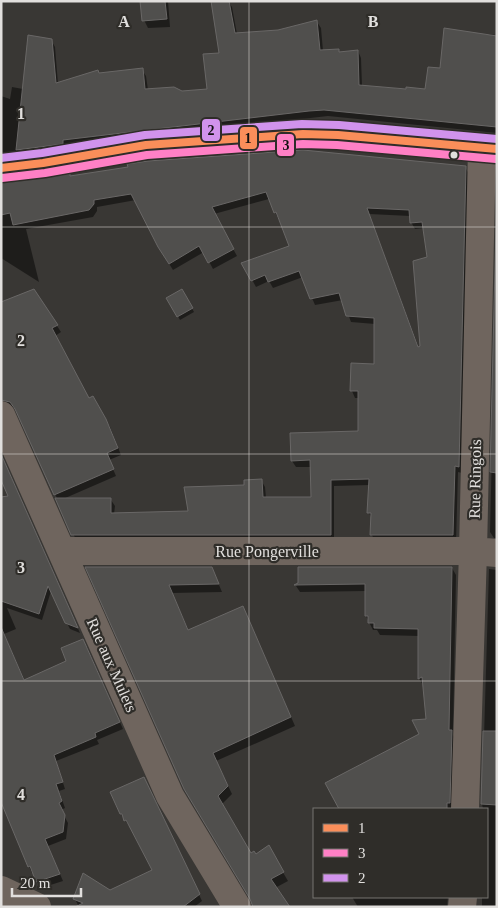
<svg xmlns="http://www.w3.org/2000/svg" width="498" height="908" font-family="Georgia,serif">
<rect width="100%" height="100%" fill="#393734"/>
<!-- shadow -->
<path fill="#0007" fill-rule="evenodd" d="M142,1H168L170,27L148,28L144,20Z
M228,1L232,7L237,34L278,31L317,22L321,28L323,51L338,50L340,53L358,51L361,58L362,86L427,90L441,69L485,34L496,35L497,29V133L328,116L65,146L1,160V96L10,99L12,87L23,89L51,40L55,47L58,84L99,74L142,70L146,76L148,90L182,93L208,90L221,54Z
M465,167L469,174L462,473L458,472L456,542H375L372,535V519L369,513L370,485L334,486V542H77L18,413L16,409L8,406L1,407V304L34,291L61,332L55,336L89,399L93,397L110,427L121,455L109,460L116,476L63,499L111,500L115,506L114,514L190,512L245,486L261,480L265,487L266,498H312L311,467H296L292,461L359,432L360,398H355L352,391V365H375V324L351,322L343,300L315,305L303,277L273,288L269,281L256,287L243,263L291,246L269,199L214,214L237,256L213,269L204,252L173,270L163,254L136,200L97,207V211L93,217L26,229L39,282L1,258V185L70,177ZM369,214L410,216L411,222L415,229L424,228L429,258L421,347L419,348Z
M497,244V538H494L490,532Z
M182,290L194,312L180,320L168,298Z
M1,455L80,633L70,629L51,591L42,620L7,608L16,629L4,634L25,681L68,662L87,647L123,729L97,740L99,744L56,761L65,789L59,791L65,808L61,810L68,823L66,839L48,846L63,881L41,888L34,872L32,873L29,866L1,781V500L10,497Z
M87,568H212L222,592L172,593L189,631L247,616L295,726L216,761L232,794L222,804L250,854L256,856L268,847L288,881L275,888L287,907H253L252,899Z
M452,568L456,575L453,735L455,739L453,809H340L327,783L421,735L428,720L423,685L419,678V636L380,635L377,630H373L366,616V591L300,592L296,586L300,583Z
M489,569L497,570V907H482V897H487V809H483L482,804Z
M147,785L202,901L194,907H82L78,905L75,899L110,892L154,871L131,826H129L121,814Z
M352,897H448L447,907H358Z"/>
<!-- building -->
<path fill="#504f4d" stroke="#696766" fill-rule="evenodd" d="M140,1H165L167,19L142,21Z
M211,1H229L235,33L278,30L317,20L320,50L339,49V52L358,50L359,85L406,89V87L425,89L428,67L440,68L444,28L497,36V127L324,110L309,111L63,140V144L16,150L28,35L52,39L56,83L98,70L99,73L143,68L145,89L174,87L182,91L207,89L203,54L219,53Z
M303,150L466,166L459,467L455,466L453,535H370L371,513H367L369,479L331,480V535H71L55,498H111V513L188,511L184,487L244,485V480L262,479L263,497H311L310,460L291,461L290,433L358,431V391H350L351,363L374,364V318L346,316L339,293L310,299L299,271L268,282L265,275L251,281L241,263L289,246L276,212L274,213L266,192L212,207L234,249L208,263L199,246L169,264L158,247L131,194L94,200V204L89,210L13,225L10,213L1,215V183L70,174V176L128,167L127,164L148,161ZM367,208L409,210L410,223L422,222L427,257L413,261L420,346L418,347Z
M497,187V473L490,472Z
M34,289L58,325L52,328L89,398L93,396L106,419L118,448L107,453L114,469L54,495L15,409L10,402L1,400V302Z
M182,289L193,308L177,317L166,298Z
M1,454L78,628L65,623L48,586L39,614L1,601V497L8,496L1,480Z
M85,567H212L219,584L169,585L188,630L243,606L291,717L213,753L228,786L218,796L251,853L254,851L256,854L269,845L284,872L271,879L290,907H253L250,899L184,789Z
M298,567H452L449,730H452L450,803H447V809H339L325,783L419,734L412,720L426,719L422,677L418,679V629L374,628V623H368V616H365V584L294,585L298,583Z
M1,627L24,680L66,661L61,648L83,639L120,722L95,733L96,737L54,755L63,782L56,784L62,801L59,803L65,815L63,832L45,839L60,874L36,882L30,866L28,867L1,802Z
M483,731H497V805L481,804Z
M144,777L200,894L183,907H75L83,903L73,899L83,873L110,890L152,870L126,820L124,821L122,814H120L110,792Z"/>
<g fill="none" stroke-linecap="round" stroke-linejoin="round">
<!-- minor -->
<path stroke="#6f655e" stroke-width="28" d="M1,415L170,796L237,907
M62,551H473L497,553
M465,809L473,551L482,148
M1,890L37,907
M462,907L463,897"/>
<!-- tertiary -->
<path stroke="#6f655e" stroke-width="28" d="M1,168L43,163L146,145L303,134L338,135L497,149"/>
<!-- bus-1 casing -->
<g stroke="#2f2d29" stroke-width="11">
<path id="bus-1" d="M1,168L43,163L146,145L303,134L338,135L497,149"/>
</g>
<!-- bus-2 casing -->
<g stroke="#2f2d29" stroke-width="11">
<path id="bus-2" d="M2,178L45,173L147,155L303,144L337,145L496,159"/>
</g>
<!-- bus-3 casing -->
<g stroke="#2f2d29" stroke-width="11">
<path id="bus-3" d="M1,158L42,153L145,135L302,124L339,125L497,139"/>
</g>
<!-- bus-1 -->
<use href="#bus-1" stroke="#fa8e5a" stroke-width="8"/>
<!-- bus-2 -->
<use href="#bus-2" stroke="#ff80c5" stroke-width="8"/>
<!-- bus-3 -->
<use href="#bus-3" stroke="#d193ec" stroke-width="8"/>
</g>
<!-- grid -->
<path fill="none" stroke="#e1dfdd" stroke-width="1" stroke-opacity="0.55" d="M249,1V907M1,227H497M1,454H497M1,681H497"/>
<!-- markers -->
<circle fill="#e1dfdd" stroke="#2f2d29" stroke-width="2" cx="454" cy="155" r="4.5"/>
<g text-anchor="middle" dominant-baseline="central" stroke-width="4.5" stroke-linejoin="round" paint-order="stroke">
<!-- street labels -->
<g font-size="16" fill="#e1dfdd" stroke="#2f2d29">
<text transform="translate(475 479) rotate(-89)">Rue Ringois</text>
<text x="267" y="551">Rue Pongerville</text>
<text transform="translate(112 665) rotate(66)">Rue aux Mulets</text>
</g>
</g>
<g font-size="16" text-anchor="middle" font-weight="bold" fill="#e1dfdd" stroke="#2f2d29" stroke-width="4.5" stroke-linejoin="round" paint-order="stroke">
<text x="124" y="27">A</text>
<text x="373" y="27">B</text>
<text x="21" y="119">1</text>
<text x="21" y="346">2</text>
<text x="21" y="573">3</text>
<text x="21" y="800">4</text>
</g>
<g stroke="#2f2d29" stroke-width="2">
<rect x="201" y="118" width="20" height="24" rx="5" fill="#d193ec"/>
<rect x="239" y="126" width="19" height="24" rx="5" fill="#fa8e5a"/>
<rect x="276" y="133" width="19" height="24" rx="5" fill="#ff80c5"/>
</g>
<g font-size="14" text-anchor="middle" font-weight="bold" fill="#111">
<text x="211" y="135">2</text>
<text x="248" y="143">1</text>
<text x="286" y="150">3</text>
</g>
<!-- border -->
<rect width="498" height="908" fill="none" stroke="#e1dfdd" stroke-width="5"/>
<!-- legend -->
<rect x="313" y="808" width="175" height="90" fill="#2f2d29" stroke="#767471"/>
<rect x="323" y="824" width="25" height="8" fill="#fa8e5a" stroke="#767471"/>
<text x="358" y="833" font-size="15" fill="#e1dfdd">1</text>
<rect x="323" y="849" width="25" height="8" fill="#ff80c5" stroke="#767471"/>
<text x="358" y="858" font-size="15" fill="#e1dfdd">3</text>
<rect x="323" y="874" width="25" height="8" fill="#d193ec" stroke="#767471"/>
<text x="358" y="883" font-size="15" fill="#e1dfdd">2</text>
<!-- scale -->
<path d="M12 888v8h69v-8" fill="none" stroke="#e1dfdd" stroke-width="2.5"/>
<text x="20" y="888" font-size="15" fill="#e1dfdd" stroke="#2f2d29" stroke-width="4" paint-order="stroke">20 m</text>
</svg>
